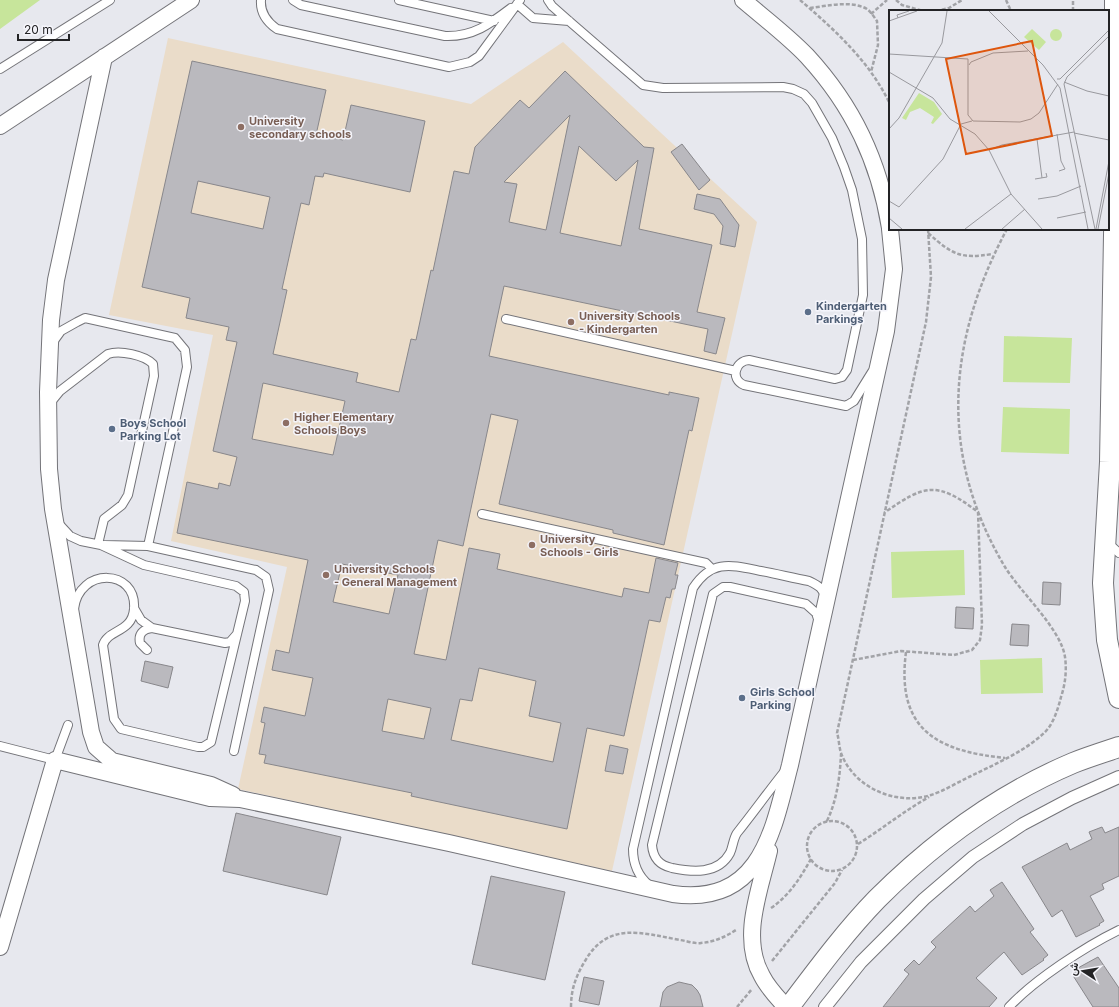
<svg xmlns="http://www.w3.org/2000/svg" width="1119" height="1007" font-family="Inter,Vazirmatn,sans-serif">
<rect width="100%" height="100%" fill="#e7e8ee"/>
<!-- education -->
<path fill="#eadcc9" d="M168,38L471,104L563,42L757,222L612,871L238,789L287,567L171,541L213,335L109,315Z"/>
<!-- green -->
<path fill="#c7e59b" d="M0,0H40L0,29Z
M1004,336L1072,338L1070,383L1003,382Z
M1003,407L1070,409L1069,454L1001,452Z
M964,550L965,595L892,598L891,552Z
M1042,658L1043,693L981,694L980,660Z"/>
<!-- building -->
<path fill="#bab9be" stroke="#88878b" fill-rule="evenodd" d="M192,61L326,90L316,135L343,140L351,105L425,121L410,192L324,173L323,177L315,176L309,205L301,203L282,289L287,290L273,354L358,373L356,382L399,392L411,339L416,340L431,270L433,271L454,171L469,174L475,147L520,100L529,108L565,71L644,147L654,148L639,229L712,245L697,312L725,318L716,354L704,351L708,329L504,286L489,356L669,395V392L699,398L692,431L689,430L664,545L613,533V530L499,504L518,420L491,414L463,546L438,540L414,654L446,660L469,548L500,554L497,569L622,597L624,588L649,593L656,558L678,563L675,575H678L675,589H672L670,598L666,597L660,622L649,620L624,736L587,728L567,829L411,796L412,793L264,763L266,755L259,754L265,723L261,722L264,707L305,716L313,678L272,670L276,650L289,653L308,560L177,533L187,482L218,489L219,483L230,486L237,457L213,451L237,342L226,340L229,327L186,318L190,298L142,287ZM570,115L546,230L509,222L517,184L504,182ZM579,146L616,181L638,160L621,246L560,233ZM198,181L270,197L263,229L191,213ZM263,383L345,401L333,455L252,439ZM342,564L398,575L389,614L333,602ZM479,668L536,681L529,716L561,723L553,762L451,740L460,699L472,701ZM388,699L431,708L424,739L382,731Z
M682,144L710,180L699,190L671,152Z
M697,194L720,199L739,225L735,247L720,244L723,226L714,214L694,209Z
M1043,582L1061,583L1060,605L1042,604Z
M956,607L974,608L973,629L955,628Z
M1012,624L1029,625L1028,646L1010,645Z
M145,661L173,667L168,688L141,681Z
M610,745L628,749L623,774L605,771Z
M236,813L341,837L327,895L223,871Z
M1102,827L1105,833L1119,827V876L1102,884L1104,889L1090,896L1104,921L1099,924L1100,925L1076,937L1062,910L1052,917L1022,867L1067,843L1070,850L1092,839L1089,832Z
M491,876L565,892L545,980L472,964Z
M1002,882L1034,929L1030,932L1048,955L1043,959L1044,960L1022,975L1004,952L976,978L997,998L989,1007H883L909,974L904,970L914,960L919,965L936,947L931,942L970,906L975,912L994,896L990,890Z
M1098,957L1119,988V1007H1093L1072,974L1077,970L1076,969Z
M584,977L604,981L599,1005L579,1001Z
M679,982L692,985L697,990L700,995L703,1007H660L663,992L667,987Z"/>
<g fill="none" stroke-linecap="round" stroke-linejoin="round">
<!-- service casing -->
<g stroke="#747479" stroke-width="10">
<path id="service" d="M261,0C260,13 267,22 277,29L449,67L470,62L479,56L520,0
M293,0L301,5L445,36C473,37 490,24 511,8
M399,0L494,21
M548,0L552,6L569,21L643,85L663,88L783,87L793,89L804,94L812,103L832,138L844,167L852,190L862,239L863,295L847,370L842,377L835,379L749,360C735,361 730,379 744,385L846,406L854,401L872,372
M517,4L533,18L569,21
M0,69L110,0
M506,319L736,371
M53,342L61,331L77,322L85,318L175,338L185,350L187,367L148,546L104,545
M51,402L60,391L108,354C120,350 144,355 153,364L154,376L128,495L122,505L104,519L98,544
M482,514L706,563L712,569
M59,524L70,536L81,541L101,545L144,565L236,586L244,592L245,601L211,742L203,747H198L121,729L114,719L103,645C108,629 132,633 134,609C137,568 79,567 74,609
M1108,543L1119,553
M148,546L256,570L266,577L269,590L234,751
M134,608L141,620L152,628L225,643L230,642L237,634
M147,650L140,643C138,634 143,629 152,628
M0,746L55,760L68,725
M784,772C768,792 753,813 737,833C733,839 733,847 730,853C718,875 692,872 672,868C659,865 653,858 652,845L713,594L723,587H730L806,604L816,613L819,622
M649,885C638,876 633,863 633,849L693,588C712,559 731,565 761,571C777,574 793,578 809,581C817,585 824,588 825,598
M1009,1007C1034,980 1086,946 1119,930"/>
</g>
<!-- pedestrian casing -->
<g stroke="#747479" stroke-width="14">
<path id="pedestrian" d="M825,1007L861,962L924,899L973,857L1023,824L1072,798L1119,777"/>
</g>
<!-- minor casing -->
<g stroke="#747479" stroke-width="18">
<path id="minor" d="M743,0C764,18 788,36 807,56C853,106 879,161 890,228
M104,57L56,280L51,320L48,392L49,469L53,509L91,732L96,747L112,761L211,785L233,795
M0,126L191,0
M769,851C760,890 740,938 762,976C768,988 777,997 786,1007
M0,947L55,760L210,798L240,799L449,843L673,894C761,906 773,831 790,765L886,331L894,269L890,229"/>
</g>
<!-- tertiary casing -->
<g stroke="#747479" stroke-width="22">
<path id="tertiary" d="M1115,0V179L1110,462L1103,583L1107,640L1119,698
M789,1007C817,970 845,932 877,899C933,843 1000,794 1073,763C1088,757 1104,752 1119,747"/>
</g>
<!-- path -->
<path stroke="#a2a3a7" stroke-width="2.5" stroke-dasharray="4 2" stroke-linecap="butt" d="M800,0C835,30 870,62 890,104
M896,0L902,5L923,11
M1006,0L1011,11
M810,8C827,6 851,0 867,9C871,12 874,17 877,21L878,45L871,72
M936,11L949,8L962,0
M1073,11V0
M871,14L887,0
M928,229L931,277L926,322L837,733C839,739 839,747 841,753C854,788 896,806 931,795C944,791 958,782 971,776C995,764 1024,752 1044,733C1053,725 1058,709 1061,697C1065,685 1067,671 1065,657C1061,629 1021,593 1005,567C938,455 947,341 1007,229
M928,233C953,255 960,259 993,254
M906,652C896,729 936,751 1005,758
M853,660L901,651L954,655L972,650L980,640L982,625L978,512C937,481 925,484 884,513
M807 846a25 25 0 1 1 50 0a25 25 0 1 1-50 0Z
M827,821C837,800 840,776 841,754
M858,844C882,829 904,811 929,797
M771,908C790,895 800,878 811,859
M772,961L835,883L842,870
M571,1007C571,989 576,976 585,961C608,921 642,933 680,940C687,941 695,944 701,943C714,942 725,937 736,930
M737,1007L752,989"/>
<!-- service -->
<use href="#service" stroke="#fff" stroke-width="8"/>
<!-- pedestrian -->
<use href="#pedestrian" stroke="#fff" stroke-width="12"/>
<!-- minor -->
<use href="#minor" stroke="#fff" stroke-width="16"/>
<!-- tertiary -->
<use href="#tertiary" stroke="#fff" stroke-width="20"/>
</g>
<!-- markers -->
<g fill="#8d6e63" stroke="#f5f5fb" stroke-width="1.5">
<circle cx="241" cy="127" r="4"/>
<circle cx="571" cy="322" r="4"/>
<circle cx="286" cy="423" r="4"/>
<circle cx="532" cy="545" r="4"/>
<circle cx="326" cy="575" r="4"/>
</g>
<g fill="#5c6f8a" stroke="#f5f5fb" stroke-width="1.5">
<circle cx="808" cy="312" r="4"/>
<circle cx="112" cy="429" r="4"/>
<circle cx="742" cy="698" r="4"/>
</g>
<g text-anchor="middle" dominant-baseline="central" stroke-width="3" stroke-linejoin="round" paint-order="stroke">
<!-- education labels -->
<g font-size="11" font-weight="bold" fill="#785e54" stroke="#f5f5fb" text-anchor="start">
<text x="249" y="121">University<tspan x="249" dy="13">secondary schools</tspan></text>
<text x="579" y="316">University Schools<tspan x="579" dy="13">- Kindergarten</tspan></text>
<text x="294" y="417">Higher Elementary<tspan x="294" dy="13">Schools Boys</tspan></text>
<text x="540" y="539">University<tspan x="540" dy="13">Schools - Girls</tspan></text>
<text x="334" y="569">University Schools<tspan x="334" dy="13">- General Management</tspan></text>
</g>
<!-- service labels -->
<g font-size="11" font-weight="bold" fill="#4e5e75" stroke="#f5f5fb" text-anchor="start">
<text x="816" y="306">Kindergarten<tspan x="816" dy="13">Parkings</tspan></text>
<text x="120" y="423">Boys School<tspan x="120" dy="13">Parking Lot</tspan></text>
<text x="750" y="692">Girls School<tspan x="750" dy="13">Parking</tspan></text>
</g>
</g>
<!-- overview -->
<g transform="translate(889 10)">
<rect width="220" height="220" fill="#e7e8ee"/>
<path d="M143,19L157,32L150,40L135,27ZM161 25a6 6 0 1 1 12 0a6 6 0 1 1-12 0ZM30,83L45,92L53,104L44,114L42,113L45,107L31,98L21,102L17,110L13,108Z" fill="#c7e59b"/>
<path fill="none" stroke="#99999e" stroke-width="1" d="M100,1L154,55M9,8L8,5L20,1M0,11L28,1M0,44L79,49V105L84,111L131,112L142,109L150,103L169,74M80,55L82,52L104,43L139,41M154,55L171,78L199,219M0,62L44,88L61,109L86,124L100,140L113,135L185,122M168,69H171L220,20M175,72L198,81L220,86M0,119L10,108L53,33L58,1M185,123L220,130M168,124L172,151L176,159L170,161M148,129L153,168M100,140L122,184L153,219M146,169L158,167L157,163M149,189L168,186L192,176M0,191L10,197L54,149L72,114L83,111M0,208L13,219M168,208L197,202M76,219L122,184M113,219L136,199M206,219L175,74L178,67L220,26M207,219L220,151M209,219L220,163"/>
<path fill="#de560d" fill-opacity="0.15" stroke="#de560d" stroke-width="2" d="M143,31L163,126L77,144L57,49Z"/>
<rect width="220" height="220" fill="none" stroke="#232325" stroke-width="2"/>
</g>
<!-- north arrow -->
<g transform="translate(1083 971) rotate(282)" stroke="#f5f5fb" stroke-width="3" paint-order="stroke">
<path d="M0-3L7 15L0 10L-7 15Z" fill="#232325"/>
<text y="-6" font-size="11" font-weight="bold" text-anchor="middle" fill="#232325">ش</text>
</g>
<!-- scale -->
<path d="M18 34v6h51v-6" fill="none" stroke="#232325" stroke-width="2"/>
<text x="24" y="34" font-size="12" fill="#232325" stroke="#f5f5fb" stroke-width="3" paint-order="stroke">20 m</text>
</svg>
